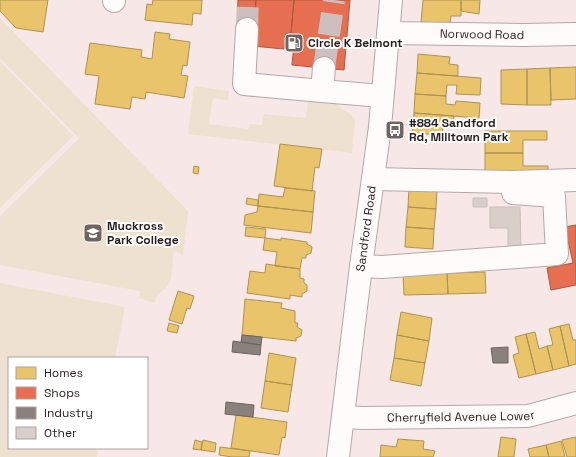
<svg xmlns="http://www.w3.org/2000/svg" width="576" height="457" font-family="'Space Grotesk',sans-serif">
<rect width="100%" height="100%" fill="#f7e8e7"/>
<!-- green -->
<path fill="#eee1d0" d="M0,18L188,211L183,255L174,251L171,280L167,287L158,295L154,303L139,298L140,291L0,265V216L79,138L0,58Z
M0,61L73,136L0,208Z
M194,86L229,91L228,100L213,98L209,124L248,129L249,124L262,125L264,114L306,118L308,100L334,102L355,118L352,153L188,134Z
M0,283L125,307L115,358H9V448H98L97,457H0Z"/>
<!-- homes -->
<path fill="#e9c46a" stroke="#af9253" d="M0,0H48L43,32L16,28L0,11Z
M153,0H202L201,14L193,13L192,25L145,20L147,4L152,5Z
M423,0H461V16H451L450,24L421,22Z
M461,0H480L479,14L461,11Z
M155,32L170,34L169,39L190,42L187,66L183,65L181,75L188,76L184,98L146,92L145,99L132,97L130,109L95,104L99,76L85,74L90,43L142,50L141,57L152,59Z
M418,54L450,57L449,64L458,65V76L417,73Z
M576,67V99L551,100L550,68Z
M550,68L551,105H527V69Z
M527,69V105L501,104V70Z
M417,73L481,78L480,95L456,94L457,85H447L446,96L415,94Z
M415,94L446,96V104L455,105L456,101L480,103L479,118L414,113Z
M414,113L454,116L453,126L443,125L442,135L412,133Z
M485,131H547V140H523V153H485Z
M280,144L322,149L319,168L315,167L312,191L274,186Z
M485,153H523V166H548V177H485Z
M194,166L199,167L198,174L193,173Z
M409,187L437,188L436,209L408,207Z
M285,188L315,191L313,212L258,206L259,194L283,197Z
M247,198L258,200V206L246,204Z
M258,206L313,212L311,233L244,225L245,215L257,212Z
M408,207L436,209L434,229L406,227Z
M246,227L266,229L265,238L245,236Z
M406,227L434,229L433,249L405,247Z
M265,238L281,240V238L307,242V244L312,247L311,253L306,255V258H302L300,269L275,266L277,252L263,250Z
M266,264L300,269V278L304,279V283L307,285V291L302,294V297L290,295V299L247,293L250,271L265,273Z
M485,272L486,293L448,294L447,273Z
M403,273H447L448,294L404,295Z
M178,291L194,296L190,309L187,308L182,324L169,320Z
M245,299L282,303L281,308L295,311V323H298L297,327L302,330L301,336L296,338V341L242,335Z
M401,312L432,318L429,341L397,335Z
M169,323L179,326L177,333L167,331Z
M569,324L573,340H576V364L569,366L560,326Z
M560,326L569,366L553,370L547,346L553,345L549,329Z
M535,332L539,349L547,346L553,370L536,374L526,334Z
M526,334L536,374L519,378L513,355L519,353L515,337Z
M397,335L429,341L425,363L394,358Z
M269,353L296,358L292,385L265,381Z
M394,358L425,363L421,386L390,380Z
M265,381L292,385L288,412L261,408Z
M236,415L287,422L285,438L282,437L279,455L231,448Z
M501,437L516,439L514,457H498Z
M576,437V457H567L562,440Z
M398,439L424,441L423,449L435,451L433,457H380L381,445L396,447Z
M195,440L202,442L201,450L193,449Z
M203,440L216,443L215,452L201,450Z
M561,441L565,457H549L546,445Z
M546,445L549,457H530L528,449Z
M220,447L250,451L249,457H232L219,455Z"/>
<!-- shops -->
<path fill="#e76f51" stroke="#ae5641" d="M238,0H256L253,30L237,29Z
M256,0H294L291,33H286L284,49L252,46Z
M294,0H350L344,70L292,65L295,34L291,33Z
M576,225V285L551,290L547,268L573,263L565,227Z"/>
<!-- industry -->
<path fill="#8a817c" stroke="#6d635f" d="M242,335L262,337L261,345L241,342Z
M233,341L261,345L260,355L232,352Z
M508,347V363H493L491,348Z
M226,402L254,405L253,417L225,414Z"/>
<!-- building -->
<path fill="#d9ceca" stroke="#c8bdb9" d="M473,198H487V207H473Z
M490,207H520L521,250H508V228H490Z"/>
<g fill="none" stroke-linecap="round" stroke-linejoin="round">
<!-- minor-tunnel -->
<path stroke="#cebfbe" stroke-width="22" stroke-dasharray="22 11" stroke-linecap="butt" d="M247,29L248,0
M324,68L334,0"/>
<!-- minor casing -->
<g stroke="#b4a8a7" stroke-width="24">
<g id="minor">
<path d="M114,1V0"/>
<path d="M247,29L244,84L322,91"/>
<path id="s1" d="M388,33L524,35L576,34"/>
<path d="M324,68L322,91L382,96"/>
<path d="M373,179L512,182L576,180"/>
<path d="M361,266L382,267L557,254L554,196L513,193L512,182"/>
<path id="s2" d="M343,417L363,418L528,416L576,403"/>
</g>
</g>
<!-- major casing -->
<g stroke="#b4a8a7" stroke-width="24">
<g id="major">
<path id="s3" d="M338,457L361,266L380,127L391,0"/>
</g>
</g>
<!-- minor -->
<use href="#minor" stroke="#fefcfb" stroke-width="22"/>
<!-- major -->
<use href="#major" stroke="#fefcfb" stroke-width="22"/>
</g>
<!-- icons -->
<defs>
<g id="fuel-square" transform="scale(1)"><rect x="-9" y="-9" width="18" height="18" rx="4" fill="#706463" stroke="#fff"/><path d="M-5.5-6h7V0h2V4h1.3V-2.5L3-4.5l.8-.8L6-3V5H2.5V1h-1V6h-7ZM-4.2-4.7v3.2H.2V-4.7Z" fill="#fff"/></g>
<g id="bus-square" transform="scale(1)"><rect x="-9" y="-9" width="18" height="18" rx="4" fill="#706463" stroke="#fff"/><path d="M-5-6H5V4H4V6H2V4H-2V6H-4V4H-5ZM-3.5-4V0h7V-4ZM-3.5 1.2v1.5H-2V1.2ZM2 1.2v1.5H3.5V1.2Z" fill="#fff"/></g>
<g id="school-square" transform="scale(1)"><rect x="-9" y="-9" width="18" height="18" rx="4" fill="#706463" stroke="#fff"/><path d="M0-5L7-2L0 1L-7-2ZM-4 1L0 2.5L4 1V4Q0 6-4 4Z" fill="#fff"/></g>
</defs>
<g fill-rule="evenodd">
<use href="#fuel-square" x="294" y="43"/>
<use href="#bus-square" x="395" y="130"/>
<use href="#school-square" x="93" y="233"/>
</g>
<g text-anchor="middle" dominant-baseline="central" stroke-width="4" stroke-linejoin="round" paint-order="stroke">
<!-- street labels -->
<g font-size="12" fill="#281d1c" stroke="#fff">
<text stroke="none"><textPath href="#s1" startOffset="94">Norwood Road</textPath></text>
<text stroke="none"><textPath href="#s3" startOffset="230">Sandford Road</textPath></text>
<text stroke="none"><textPath href="#s2" startOffset="118">Cherryfield Avenue Lower</textPath></text>
</g>
<!-- poi labels -->
<g font-size="12" font-weight="bold" fill="#281d1c" stroke="#fff" text-anchor="start">
<text x="308" y="43">Circle K Belmont</text>
<text x="409" y="123">#884 Sandford<tspan x="409" dy="14">Rd, Milltown Park</tspan></text>
<text x="107" y="226">Muckross<tspan x="107" dy="14">Park College</tspan></text>
</g>
</g>
<!-- legend -->
<rect x="8" y="357" width="140" height="92" fill="#ffffff" stroke="#a9a5a4"/>
<rect x="16" y="367" width="20" height="12" fill="#e9c46a" stroke="#a9a5a4"/>
<text x="44" y="377" font-size="12" fill="#281d1c">Homes</text>
<rect x="16" y="387" width="20" height="12" fill="#e76f51" stroke="#a9a5a4"/>
<text x="44" y="397" font-size="12" fill="#281d1c">Shops</text>
<rect x="16" y="407" width="20" height="12" fill="#8a817c" stroke="#a9a5a4"/>
<text x="44" y="417" font-size="12" fill="#281d1c">Industry</text>
<rect x="16" y="427" width="20" height="12" fill="#d9ceca" stroke="#a9a5a4"/>
<text x="44" y="437" font-size="12" fill="#281d1c">Other</text>
</svg>
